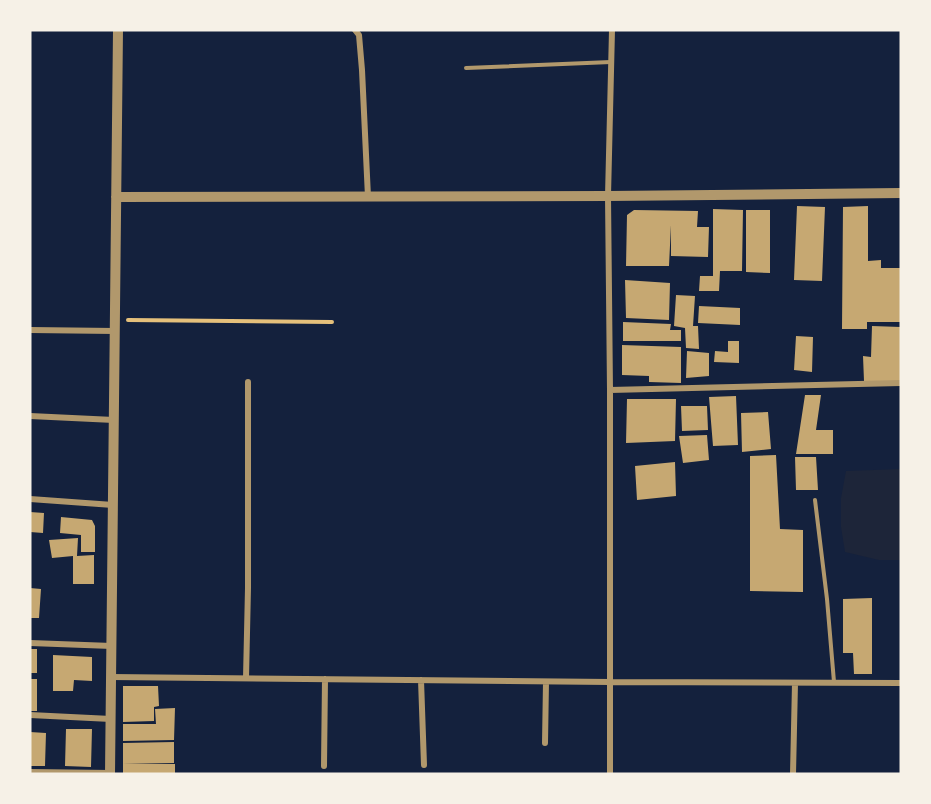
<svg xmlns="http://www.w3.org/2000/svg" width="931" height="804" font-family="Rubik,sans-serif">
<rect width="100%" height="100%" fill="#14213d"/>
<!-- green -->
<path fill="#1d2539" d="M901,469V560H879L845,552L841,527V498L846,471Z"/>
<!-- building -->
<path fill="#c6a872" d="M797,206L825,207L822,281L794,280Z
M868,206V261L881,260V268H901V322H867V329H842L843,207Z
M713,209L743,210L742,271H720L719,291H699L700,276H713Z
M634,210L698,211L697,227H709L708,257L671,256V225L669,266H626L627,215Z
M746,210H770V273L746,272Z
M625,280L670,283L669,320L626,318Z
M676,295L695,296L693,326H698L699,349L686,348L685,328L674,326Z
M699,306L740,308V325L698,323Z
M623,322L671,324L670,330H681V341H623Z
M872,326L901,327L900,382L864,381L863,356L871,357Z
M796,336L813,337L812,372L794,370Z
M728,341H739V363L714,362L715,351L728,352Z
M622,345L681,347V383L649,382V376L622,375Z
M687,351L709,353V376L686,378Z
M805,395H821L816,430H833V454H796Z
M736,396L738,445L713,446L709,397Z
M627,399H676L675,441L626,443Z
M681,406H707L708,430L682,431Z
M768,412L771,449L742,452L741,413Z
M707,435L709,460L683,463L679,436Z
M776,455L780,529L803,530V592L750,591V456Z
M795,457H816L818,490H796Z
M675,462L676,496L637,500L635,466Z
M30,512L44,513L43,533L30,532Z
M61,517L92,520L95,526V552H81V535L60,533Z
M78,538L77,556L94,555V584H73V556L52,558L49,540Z
M30,588L41,589L39,618H30Z
M872,598V674H854L853,653H843V599Z
M30,649H37V673H30Z
M53,655L92,657V681L74,680L73,691H53Z
M30,679H37V711H30Z
M123,686H158L159,706L154,707V721L123,722Z
M175,708L174,740L123,741V724H156L155,709Z
M66,729H92L91,767L65,766Z
M30,732L46,733L45,766H30Z
M174,742V763L123,764V743Z
M123,764H175V774H123Z"/>
<g fill="none" stroke-linecap="round" stroke-linejoin="round">
<!-- path -->
<path stroke="#e5c07b" stroke-width="4" d="M128,320L332,322"/>
<!-- service -->
<path stroke="#b1986c" stroke-width="4" d="M466,68L611,62
M815,500L827,599L834,682"/>
<!-- minor -->
<path stroke="#b1986c" stroke-width="6" d="M355,30L359,35L362,70L368,197
M30,330L115,331
M610,390L901,383
M30,416L114,420
M30,499L113,505
M30,643L112,646
M111,677L610,682L901,683
M246,678L248,588V382
M421,680L424,765
M30,715L111,719
M545,743L546,682
M324,766L325,679
M30,772L110,773
M610,774V390L608,196L612,30
M793,774L795,683"/>
<!-- tertiary -->
<path stroke="#b1986c" stroke-width="10" d="M116,197L608,196L901,193
M110,774L118,30"/>
</g>
<!-- border -->
<rect width="931" height="804" fill="none" stroke="#f6f1e7" stroke-width="63"/>
</svg>
